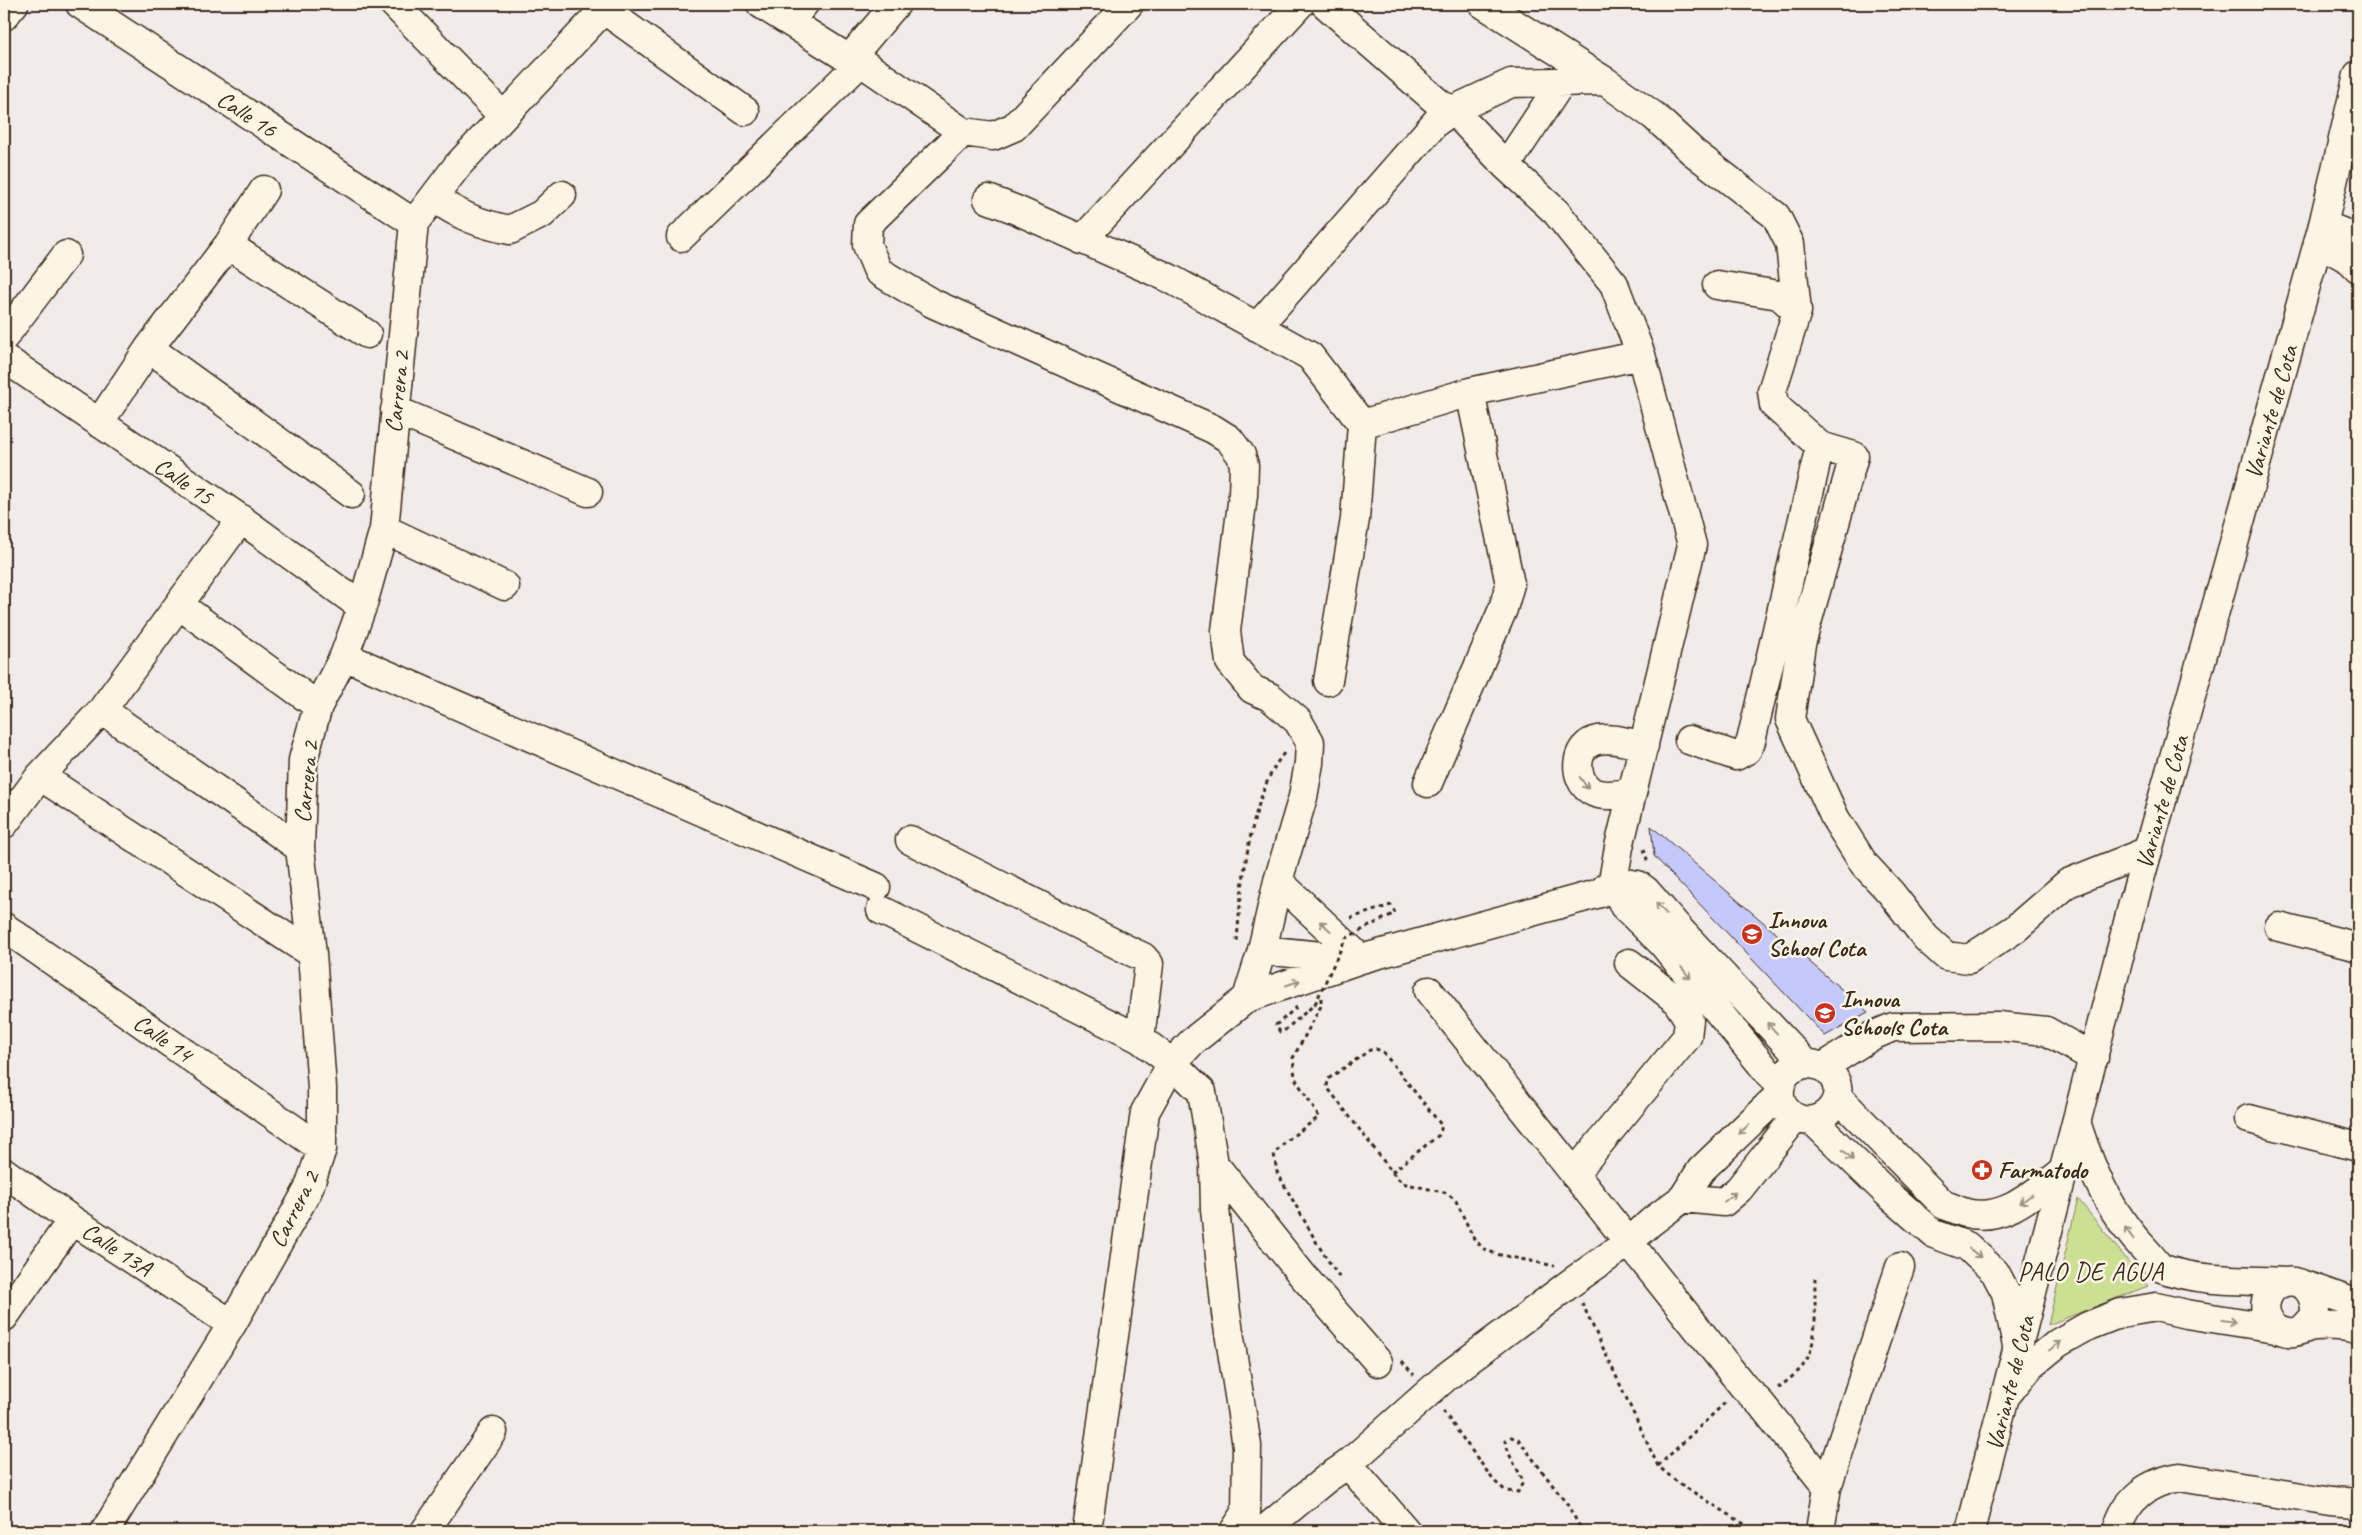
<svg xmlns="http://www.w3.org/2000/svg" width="2362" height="1535" font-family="Caveat,sans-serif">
<rect width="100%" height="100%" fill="#f1ece9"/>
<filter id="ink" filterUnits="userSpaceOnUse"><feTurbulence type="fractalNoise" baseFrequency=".02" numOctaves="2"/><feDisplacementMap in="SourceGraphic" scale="10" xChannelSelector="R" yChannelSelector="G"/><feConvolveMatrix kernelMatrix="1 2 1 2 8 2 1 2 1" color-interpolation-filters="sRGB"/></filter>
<g filter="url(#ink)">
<!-- green -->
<path fill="#ccdf93" stroke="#848458" d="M2078,1199L2148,1286L2048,1325Z"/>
<!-- building -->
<path fill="#c5c8fa" stroke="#3b2a1e" d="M1651,826L1868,1012L1825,1036L1654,856Z"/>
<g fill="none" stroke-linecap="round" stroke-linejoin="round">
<!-- minor casing -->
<g stroke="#3b2a1e" stroke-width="31">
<path id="minor" d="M80,4L414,223
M394,4L503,116
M761,4L849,59L861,62L963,132L993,136L1014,127L1129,4
M1325,4L1441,105L1453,110L1511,83L1605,81
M1483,4L1605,81L1654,116L1693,152L1776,216L1790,244L1797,311
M603,9L745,111
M4,16L14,4
M789,21L804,4
M849,59L896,4
M963,132L868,224L867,245L878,271L903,286L932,303L1213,429L1229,439L1241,455L1244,465L1243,495L1226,631L1230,662L1252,689L1270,697L1298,721L1310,742L1309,763L1303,797L1278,881L1262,950L1247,998L1193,1041L1172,1063L1145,1112L1087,1531
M1506,166L1561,83
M434,198C460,216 480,224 510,230L542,214L562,195
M988,199L1014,209L1169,278L1310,356L1362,424L1355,519L1328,681
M2323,225L2358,238
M681,237L861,62
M1082,240L1300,4
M2318,242L2350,260L2358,268
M228,245L367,334
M1717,285L1779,295L1797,311L1772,391L1774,405L1820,446L1854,456L1801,644L1790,719L1835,818L1864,864L1891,893L1926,938L1946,956L1969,959L2015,929L2068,883L2148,851
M1257,327L1436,122L1453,110L1506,166L1556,212L1614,284L1641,355L1692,545L1619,847L1613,881L1624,906L1662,943L1780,1087
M4,337L66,255
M149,348L351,494
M4,358L241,519L362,607
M395,410L588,492
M99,423L149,348L228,245L264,190
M1362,424L1470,392L1641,355
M384,529L505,586
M190,613L318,706
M344,656L876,887
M102,710L300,848
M1689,740L1736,756L1747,750L1751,741L1820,446
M40,776L312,954
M1428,783L1503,609L1510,584L1470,392
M1632,793C1620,794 1602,798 1591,791C1572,779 1574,744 1598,740C1614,737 1629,743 1644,746
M4,824L40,776L102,710L241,519
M910,840L1130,951L1143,957L1149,964L1140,1039L1172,1063L1202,1092L1214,1164L1303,1276L1378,1362
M1278,881L1361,959
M1613,881L1638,885L1646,891L1680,930L1805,1063C1811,1064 1819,1065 1824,1068C1860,1093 1816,1142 1786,1110C1776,1100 1779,1082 1788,1072C1792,1068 1800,1066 1805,1063
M881,910L1140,1039
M4,927L322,1149
M2279,927L2358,947
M1262,950L1352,959
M1429,991L1743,1386L1761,1404L1827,1487
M1247,998L1361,959L1600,893L1613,881
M1823,1067L1872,1036L1893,1027L1998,1026L2046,1031L2094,1058
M1838,1097L1944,1205C1951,1207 1959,1211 1966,1213C2005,1223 2036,1191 2065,1170
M2249,1119L2358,1147
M1813,1121L1887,1193L1934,1234L1967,1246L1995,1272L2006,1293L2018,1350
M2077,1125C2093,1175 2111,1215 2148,1253C2153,1258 2158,1267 2164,1269C2199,1282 2248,1280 2285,1282
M1214,1164L1215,1209L1226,1313L1247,1446L1246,1513L1234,1531
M4,1172L72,1220L232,1324
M1574,1174L1687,1037L1689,1020L1676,1000L1629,963
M1683,1198L1724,1202L1739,1189L1795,1118
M2298,1283L2358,1304
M4,1317L72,1220
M2303,1329L2314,1317C2318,1299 2307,1278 2285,1282C2278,1284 2271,1289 2268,1296C2259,1314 2274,1334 2294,1332C2301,1331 2308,1326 2316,1326C2330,1325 2345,1326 2358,1329
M2008,1393L2030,1366L2058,1343L2088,1326L2121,1313L2156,1307L2186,1314L2276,1328
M1348,1464L1406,1531
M105,1531L232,1324L308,1190L322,1149V1088L312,954L300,848L303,760L318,706L344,656L362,607L384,529L414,223L458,165L609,4
M425,1531L493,1432
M1263,1531L1326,1479L1348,1464L1446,1377L1572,1282L1629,1242L1651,1222L1683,1198L1701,1170L1779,1095
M1820,1531L1827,1487L1900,1267
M2117,1531C2125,1499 2148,1482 2180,1477L2331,1502L2358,1504"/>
</g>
<!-- major casing -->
<g stroke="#3b2a1e" stroke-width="31">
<path id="major" d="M1970,1531L2131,911L2323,225L2358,75"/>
</g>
<!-- path -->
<path stroke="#3b2a1e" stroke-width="3" stroke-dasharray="4 4" stroke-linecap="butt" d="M1644,849L1648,863
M1237,941C1241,887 1250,793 1285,752
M1321,998V1006L1293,1058L1295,1078L1319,1117L1286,1141L1274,1154L1277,1172L1318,1245L1341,1280
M1297,1007L1276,1025L1280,1032L1285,1030L1315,1004
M1392,1172L1439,1135L1442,1126L1383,1052L1376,1049L1370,1050L1328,1079L1327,1087L1392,1172L1402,1183L1447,1193L1456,1201L1474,1239L1484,1249L1496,1254L1555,1266
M1582,1303L1658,1466L1677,1482L1749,1527L1752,1531
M1402,1361L1414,1375
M1778,1388C1786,1382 1795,1375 1802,1367C1820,1345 1814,1304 1815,1278
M1443,1411L1494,1481L1506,1491L1518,1492L1523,1482C1518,1467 1507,1457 1506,1440L1511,1437L1518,1439L1569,1507L1582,1531
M1658,1466L1727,1401"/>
<!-- minor -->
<use href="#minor" stroke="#fcf5e5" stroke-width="28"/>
<!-- major -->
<use href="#major" stroke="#fcf5e5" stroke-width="28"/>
<!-- path-bridge -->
<path stroke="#3b2a1e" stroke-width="3" stroke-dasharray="4 4" stroke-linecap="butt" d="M1315,1004L1346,938L1395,913L1391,905L1351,918"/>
</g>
<!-- one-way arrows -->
<defs><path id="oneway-shaft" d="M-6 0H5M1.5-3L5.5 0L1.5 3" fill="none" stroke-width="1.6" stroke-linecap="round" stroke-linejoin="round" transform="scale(1.25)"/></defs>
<g stroke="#9c9082">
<use href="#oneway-shaft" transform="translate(1584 783) rotate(54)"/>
<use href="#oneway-shaft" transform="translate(1661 908) rotate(-131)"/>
<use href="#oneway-shaft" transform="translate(1325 926) rotate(-138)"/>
<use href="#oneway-shaft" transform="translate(1686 973) rotate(51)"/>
<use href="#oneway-shaft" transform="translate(1293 983) rotate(-19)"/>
<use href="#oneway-shaft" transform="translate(1772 1028) rotate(-133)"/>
<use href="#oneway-shaft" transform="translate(1744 1129) rotate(138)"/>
<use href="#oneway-shaft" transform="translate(1848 1155) rotate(44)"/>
<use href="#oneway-shaft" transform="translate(1730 1197) rotate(-39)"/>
<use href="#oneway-shaft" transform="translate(2026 1199) rotate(143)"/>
<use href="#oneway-shaft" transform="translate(2129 1233) rotate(-126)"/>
<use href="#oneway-shaft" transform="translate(1975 1253) rotate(38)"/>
<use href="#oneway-shaft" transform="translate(2229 1321) rotate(8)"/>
<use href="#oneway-shaft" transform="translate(2055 1346) rotate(-37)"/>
</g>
</g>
<!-- icons -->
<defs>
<g id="school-disc" transform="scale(1.125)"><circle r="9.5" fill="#c8321e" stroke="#fcf5e5"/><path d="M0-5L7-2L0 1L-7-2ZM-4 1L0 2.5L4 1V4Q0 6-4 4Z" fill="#fff"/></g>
<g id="pharmacy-disc" transform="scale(1.125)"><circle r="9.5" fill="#c8321e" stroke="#fcf5e5"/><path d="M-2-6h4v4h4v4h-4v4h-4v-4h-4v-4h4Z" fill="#fff"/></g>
</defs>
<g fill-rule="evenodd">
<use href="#school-disc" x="1752" y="934"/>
<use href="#school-disc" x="1825" y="1013"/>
<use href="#pharmacy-disc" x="1982" y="1170"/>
</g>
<g text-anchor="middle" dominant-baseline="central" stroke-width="5" stroke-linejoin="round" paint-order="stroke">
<!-- street labels -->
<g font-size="24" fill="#3b2a1e" stroke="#fcf5e5">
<text transform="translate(247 114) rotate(33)">Calle 16</text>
<text transform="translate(397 392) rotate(-84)">Carrera 2</text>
<text transform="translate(2271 412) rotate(-74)">Variante de Cota</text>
<text transform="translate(184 481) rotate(34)">Calle 15</text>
<text transform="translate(306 782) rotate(-84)">Carrera 2</text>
<text transform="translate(2162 802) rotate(-74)">Variante de Cota</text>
<text transform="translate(163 1038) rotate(35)">Calle 14</text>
<text transform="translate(294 1209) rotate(-63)">Carrera 2</text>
<text transform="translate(117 1249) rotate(33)">Calle 13A</text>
<text transform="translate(2010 1383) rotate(-76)">Variante de Cota</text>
</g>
<!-- poi labels -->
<g font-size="24" font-weight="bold" fill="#3b2a1e" stroke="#fcf5e5" text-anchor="start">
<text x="1768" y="920">Innova<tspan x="1768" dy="28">School Cota</tspan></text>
<text x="1841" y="999">Innova<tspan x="1841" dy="28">Schools Cota</tspan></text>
<text x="1998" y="1170">Farmatodo</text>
</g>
<!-- neighbourhood labels -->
<g font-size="25" letter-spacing="1" fill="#3b2a1e" stroke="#fcf5e5">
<text x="2091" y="1272">PALO DE AGUA</text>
</g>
</g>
<!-- margin -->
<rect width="2362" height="1535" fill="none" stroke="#fcf5e5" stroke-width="20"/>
<rect x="10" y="10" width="2342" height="1515" fill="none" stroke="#3b2a1e" stroke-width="2" filter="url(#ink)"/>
</svg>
